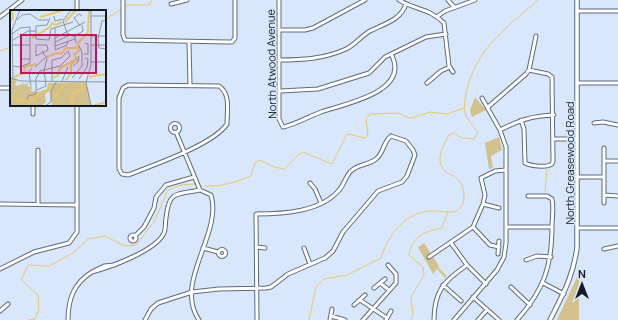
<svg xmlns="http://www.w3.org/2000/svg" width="618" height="320" font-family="Manrope,sans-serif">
<rect width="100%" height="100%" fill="#d8e7fb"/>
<!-- green -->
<path fill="#d3c18d" d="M475,97L486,110L472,117L470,110Z
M499,137L502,150L491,156L493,168L489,169L485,143Z
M424,243L439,266L438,267L447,276L445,278L437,269L433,274L418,247Z
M579,273V320H557Z"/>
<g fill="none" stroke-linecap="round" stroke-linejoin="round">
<!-- stream -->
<path stroke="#e7c76a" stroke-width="1" d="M124,7L127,5H149L152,0
M105,20L121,9
M0,51L11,47
M205,186C221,187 236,182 251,176L255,163L260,160L274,167L284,169C292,163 294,156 303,152L332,164L346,136L348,134L365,138L368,135L366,119L370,114L398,113L409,118L415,117L430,112L447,114L464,108
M545,191L547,170
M438,269L445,276
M28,320L35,319L39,309L38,295L21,280L28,265L49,266L73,253L88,239L105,236L125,246L136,245L154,222L168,190L181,185L196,184
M309,320L316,287L324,279L347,275L381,258C388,234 407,210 434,211C443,211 454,215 460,208C464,204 464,201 464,196C463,170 443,180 440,161C439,153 445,142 449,135L454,133L462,138L474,139L478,133C474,126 467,120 465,113C463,104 466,93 468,85C480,45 508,27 538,0
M411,320L413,314L411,297L424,275L423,267L409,255C413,235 424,232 442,228L448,212"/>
<!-- minor casing -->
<g stroke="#5e6b7c" stroke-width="5">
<path id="minor" d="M123,0V35L125,40L228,42H232L235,38V0
M279,0V119L283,127
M399,0C415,10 429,8 444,23L449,66L453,72
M448,0L454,7
M171,4L187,0
M77,11V0
M577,11H618
M438,16L445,11L475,0
M0,17L22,0
M279,30H305L313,28L365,0
M189,42L190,85
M279,60C302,60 324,59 346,49C355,45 361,36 370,31C384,24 401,20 406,4
M427,83L441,71L450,67
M578,83H618
M128,85L219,86C231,94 227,111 227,124C213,145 153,165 128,175L122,174L119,169V98L123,88Z
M0,88H11
M280,91L318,89L369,73L385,57L426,37L446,34
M33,105V114
M488,107L526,74L529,70L536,36
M521,120L524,129L525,163
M594,123L603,122L618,125
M170.5 128a4.5 4.5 0 1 1 9 0a4.5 4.5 0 1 1-9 0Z
M283,127C294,125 310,116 321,112C344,104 412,92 391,54
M500,130C520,120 531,116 554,115
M176,132L200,190L211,195C223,234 173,282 199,320
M554,139H577
M604,161H618
M525,163C531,166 546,168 552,164L553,161L552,77L548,74L529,70
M577,177H604
M481,178L495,171L506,170
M310,183L315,189L321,203
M604,195L618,196
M604,203V148
M0,204L77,205
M38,204V150
M483,204L499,208
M473,227L490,245L499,247
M506,227H552
M578,228H618
M130 238a3 3 0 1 1 6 0a3 3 0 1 1-6 0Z
M135,236L144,227L154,208L156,197L166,185L194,177
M451,243L467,265L486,284
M257,247L265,248
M203,248L218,252
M304,248L310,264
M604,249L618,246
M218.5 253a3.5 3.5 0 1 1 7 0a3.5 3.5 0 1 1-7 0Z
M498,254L499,241
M429,257L473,227L483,204L485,195L481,178
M526,260L537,256L551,257
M115,265L104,266L92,272C110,267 156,251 164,233C166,229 165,223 166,218C169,190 176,195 200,190
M0,269L34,252L69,243L77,232V105
M380,283L389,290
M543,283L564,294
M443,285L461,301
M511,287L530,305
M374,288L385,279
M473,297L499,320
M360,300L387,318
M354,305L365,295
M0,311L8,304
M331,316L345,320
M68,320C68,299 74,283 92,272
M145,320L151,309L158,303L192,292L219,289L266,288L271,287L288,274L325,258L333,251L343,232L378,191L402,182L407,176L415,155L413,150L406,141L391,136
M257,320L256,214C283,214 322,212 340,189C344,184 346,176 351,171C358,164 369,165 376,159C384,153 383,142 391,136
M330,320L332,309
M363,320L396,283V274L388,265
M386,320L391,311
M434,320C434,291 444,281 467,265
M454,320L497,270L504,257L506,243V147L500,130L482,98
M478,320L487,310
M517,320C544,290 552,266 552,226C552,218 554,207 552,199L547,196H528"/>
</g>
<!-- tertiary casing -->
<g stroke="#5e6b7c" stroke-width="5.5">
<path id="tertiary" d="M550,320C563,294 573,277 577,248V0"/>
</g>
<!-- minor -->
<use href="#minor" stroke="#fff" stroke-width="3"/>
<!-- tertiary -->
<use href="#tertiary" stroke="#fff" stroke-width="3.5"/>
</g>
<g text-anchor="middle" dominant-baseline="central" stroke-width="3" stroke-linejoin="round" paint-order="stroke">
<!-- street labels -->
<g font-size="11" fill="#141a21" stroke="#d8e7fb">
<text transform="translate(271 64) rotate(-91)">North Atwood Avenue</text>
<text transform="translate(569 163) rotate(-90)">North Greasewood Road</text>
</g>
</g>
<!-- overview -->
<g transform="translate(10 10)">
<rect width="96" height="96" fill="#d8e7fb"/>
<path d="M0,68L7,71L5,74L7,76L11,75L10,72L12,75L13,72L14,75L19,72L17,76L22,77L21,81L28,82L37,79L38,73L76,72L81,96H42L40,81L35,84L36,92L32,95L0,96Z" fill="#d3c18d"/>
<path fill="none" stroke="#e7c76a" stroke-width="2" d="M30,7L54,0M0,10L3,9L2,0M55,12L65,1L70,0M22,28L40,17L42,13L46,15L52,12M36,47L47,43L51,44L56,38H67M4,67L15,63L14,57L26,54M79,67L96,64M43,68L48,65L50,58L67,49L64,44L69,41L68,33L78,22L79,0M56,70L61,63V54L65,51M0,86L10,91L24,90L28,83L40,79V73M43,89L55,74M61,96L63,83L73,79L71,73M83,96L96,92"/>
<path fill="none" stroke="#8a95a4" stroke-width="1" d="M61,0L53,11L57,23L65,27L66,33M44,6L45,11L53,9M81,6H96M40,8L37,15L26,16V29L39,30L41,19L63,12M7,10L12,5L20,4L29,10H38M96,10L92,11L88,29L89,38L96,39M70,16L64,8L69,4L72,6M45,18V40M2,24L10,18L20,17M81,26H96M64,27L73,21L72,15M45,28L75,12M3,30L18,21H26M45,32L60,25M3,35H20M26,35H37L38,40L26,46ZM81,35H96M45,36L65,29M45,40L57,35L58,31M74,44H78V34L75,33M10,45L11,49H20M81,52H96M3,56L10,57L20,53V17M63,56L68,52L69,46M25,57L35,48M0,68L11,71L96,72M62,68L72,56V42L69,36M3,69L2,20L10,0M69,69L77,57L78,49L75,48M25,71L30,61L50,56L60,46L58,41M42,71V50L51,48L58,41M52,71L58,57M76,72L81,55V0M76,72L81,96M21,76L19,62L22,58M27,80L36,76L34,60L37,49L32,41M17,90L18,86L26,84V72M35,96L41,92V81L46,72"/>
<path fill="#c2185b" fill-opacity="0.15" stroke="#c2185b" stroke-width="2" d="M11,25H86V63H11Z"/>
<rect width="96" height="96" fill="none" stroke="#141a21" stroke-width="2"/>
</g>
<!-- north arrow -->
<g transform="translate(582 284)" stroke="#d8e7fb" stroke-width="3" paint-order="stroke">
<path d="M0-3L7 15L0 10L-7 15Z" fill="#141a21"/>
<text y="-6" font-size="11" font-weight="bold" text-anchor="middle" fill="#141a21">N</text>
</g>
</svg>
